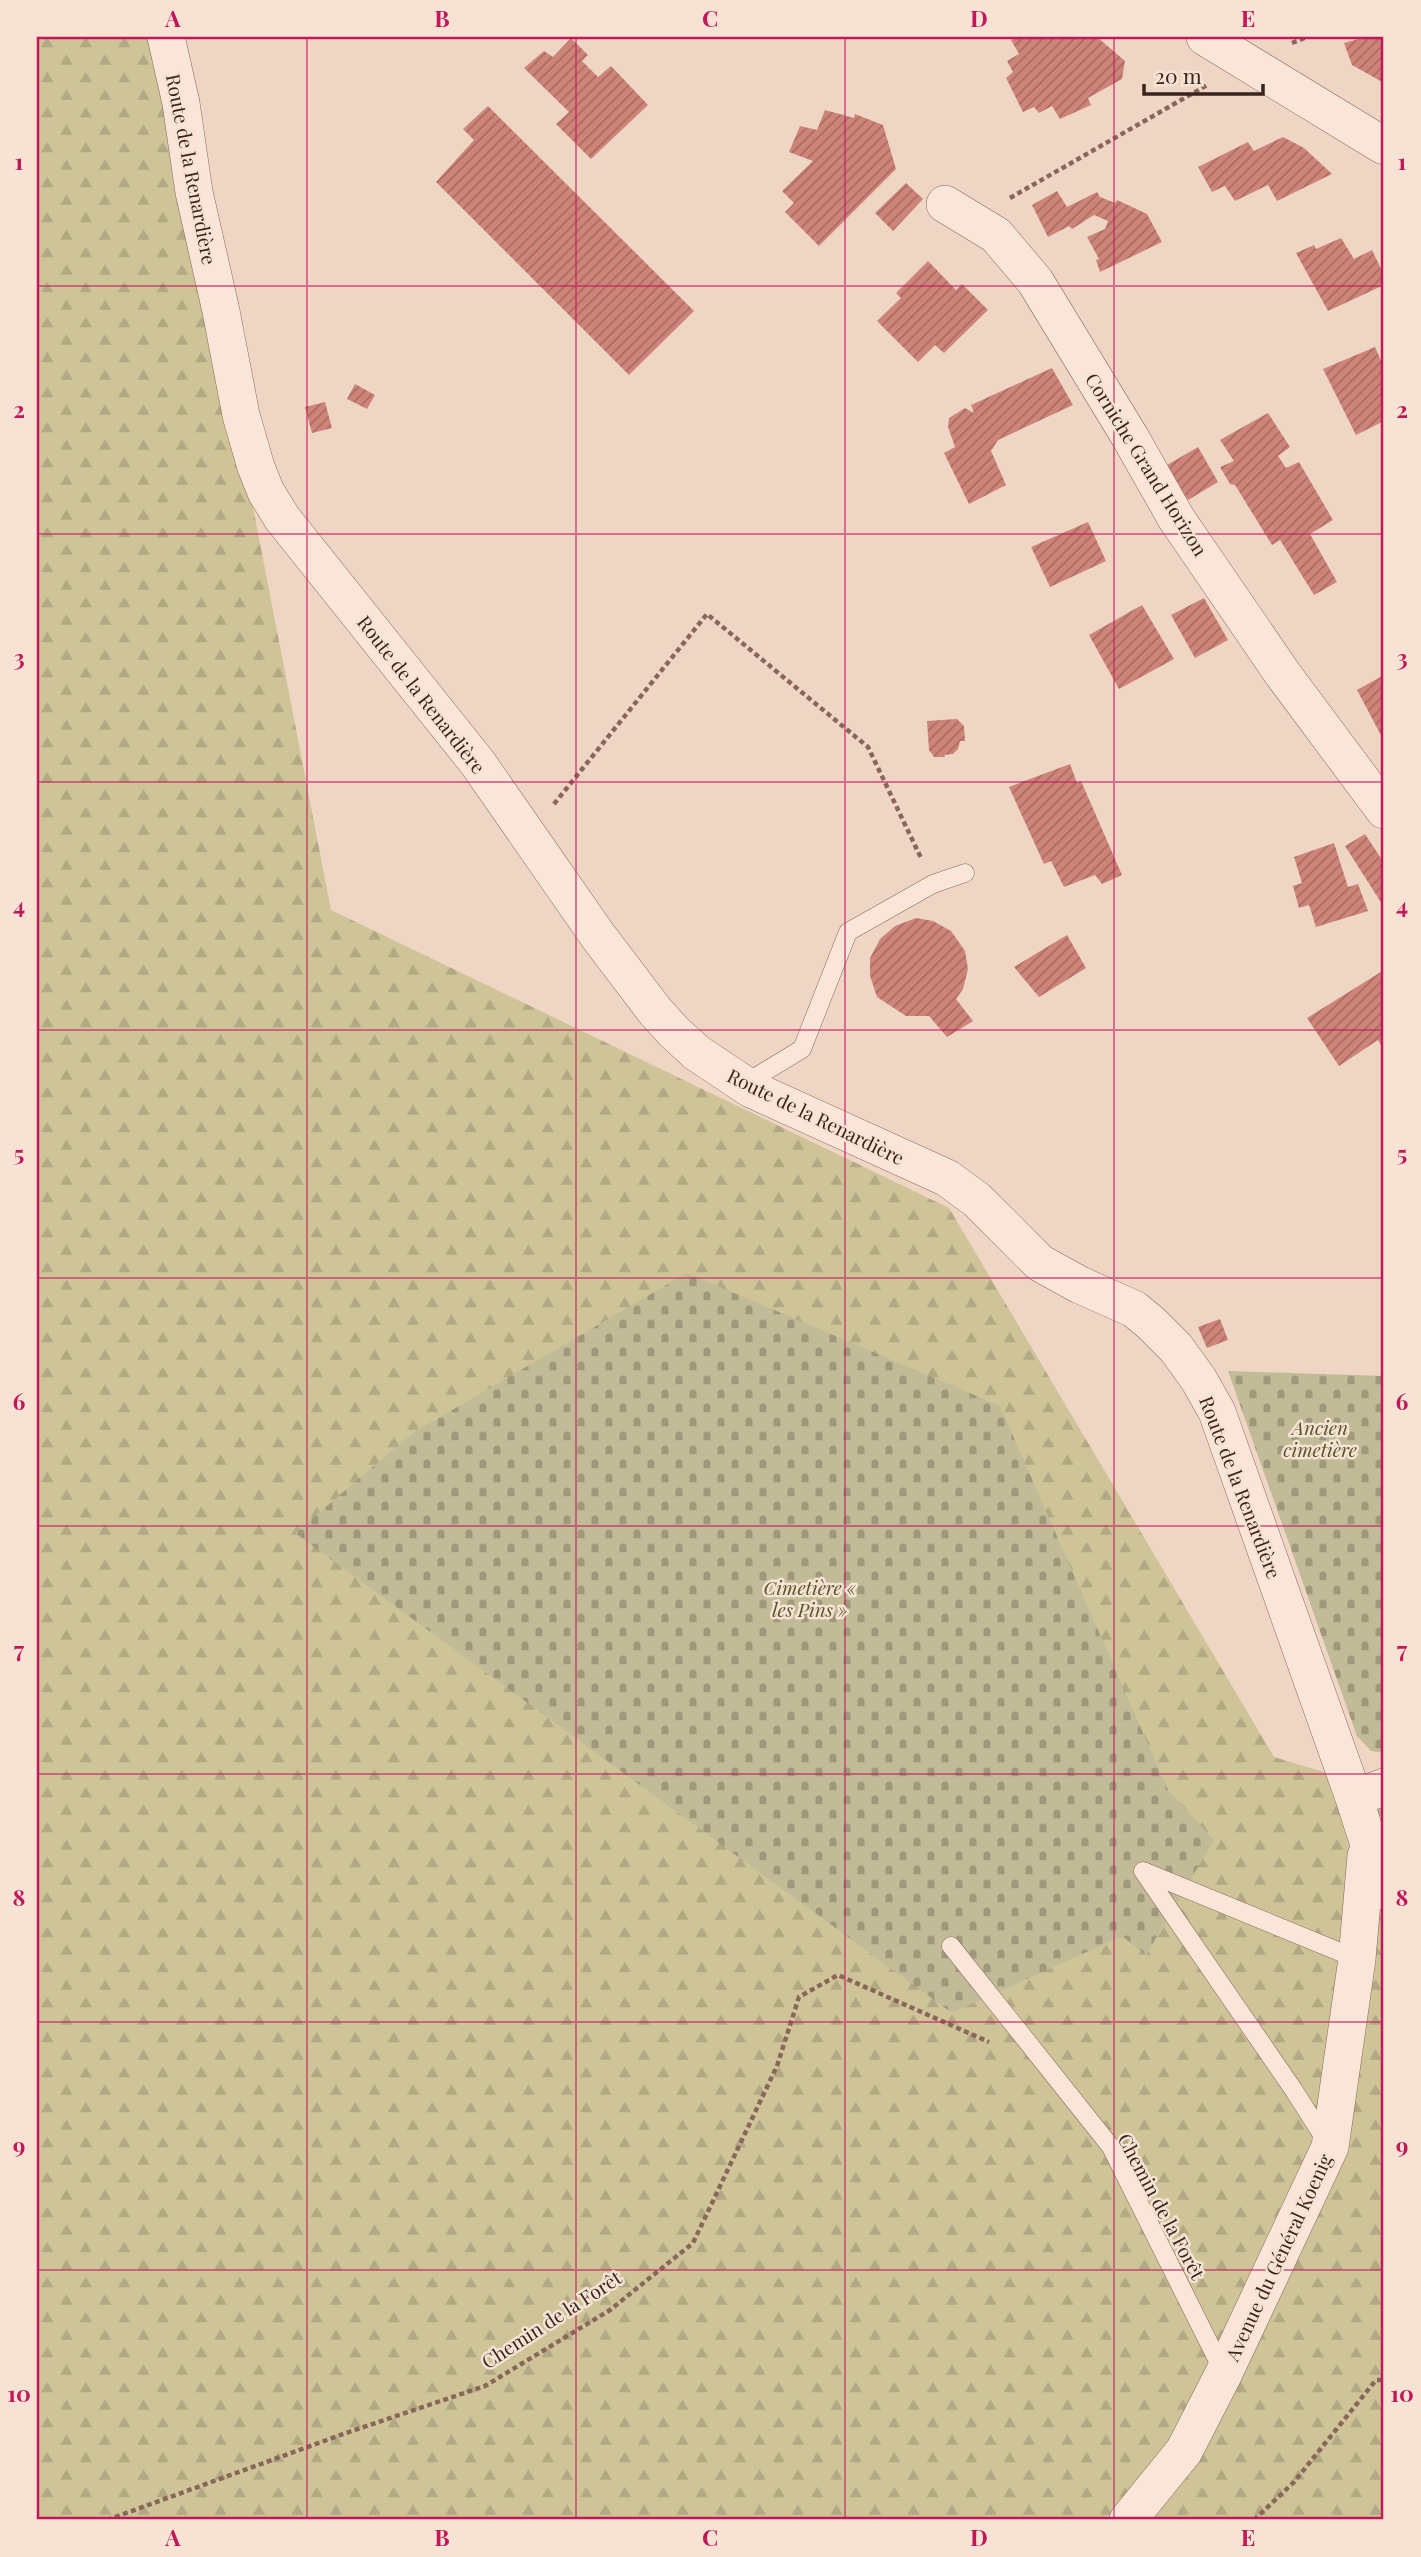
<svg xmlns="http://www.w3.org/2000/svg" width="1421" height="2557" font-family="'Playfair Display',serif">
<defs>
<pattern id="forest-firs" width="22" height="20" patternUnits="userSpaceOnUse" patternTransform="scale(1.75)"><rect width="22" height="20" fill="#cec498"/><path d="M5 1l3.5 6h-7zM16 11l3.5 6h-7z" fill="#b2a883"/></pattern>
<pattern id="cemetery-stones" width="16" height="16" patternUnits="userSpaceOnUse" patternTransform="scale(1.75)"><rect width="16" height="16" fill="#c2bb97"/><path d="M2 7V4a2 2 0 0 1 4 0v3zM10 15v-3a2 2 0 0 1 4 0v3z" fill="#9f987b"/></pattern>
<pattern id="building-hatch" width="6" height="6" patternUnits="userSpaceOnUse" patternTransform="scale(1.75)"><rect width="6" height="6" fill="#ce8479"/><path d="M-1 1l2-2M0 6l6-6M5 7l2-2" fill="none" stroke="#a86c63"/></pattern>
</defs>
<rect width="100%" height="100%" fill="#efd6c4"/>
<!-- forest -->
<path fill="url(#forest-firs)" d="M37,37H162L331,910L949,1208L1274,1757L1384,1790V2520H37Z"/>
<!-- cemetery -->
<path fill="url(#cemetery-stones)" d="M687,1273L1000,1406L1168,1790L1214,1840L1146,1955L1122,1936L952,2013L295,1533L413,1433Z
M1228,1371L1384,1376V1753L1371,1751L1357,1736Z"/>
<!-- building -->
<path fill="url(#building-hatch)" d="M1018,37H1097L1125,61L1122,79L1088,98L1091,105L1060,119L1052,106L1039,113L1034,107L1023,112L1006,78L1013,72L1007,61L1019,54L1011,40Z
M1366,37H1384V83L1352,65L1344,43Z
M571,38L588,55L582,61L598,77L611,66L648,105L591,159L556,124L569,112L524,68L544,51L553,57Z
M488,106L694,311L629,375L436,182L474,140L463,129Z
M825,110L854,118L855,114L883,125L896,169L819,246L785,212L794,203L782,191L813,161L789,152L800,126L817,130Z
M1283,137L1304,148L1332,174L1277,201L1268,185L1235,201L1225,186L1212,192L1198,167L1248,142L1254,151Z
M906,183L923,199L893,231L875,213Z
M1057,191L1067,207L1097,192L1100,197L1115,203L1117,200L1147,214L1162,242L1100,272L1096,260L1099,259L1087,237L1105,229L1108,221L1094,215L1072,229L1069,226L1048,237L1032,205Z
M1341,238L1354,259L1372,250L1384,275V285L1328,311L1296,253L1314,245L1316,249Z
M928,261L956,290L962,284L988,310L944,353L935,345L918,362L877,321L901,298L896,293Z
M1375,347L1384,367V421L1356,435L1323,369Z
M1052,368L1073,405L998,440L991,451L1006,485L969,504L944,453L955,447L948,427L949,418L965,408L974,413L971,405Z
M355,384L375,395L367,409L347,399Z
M325,402L332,428L312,433L305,407Z
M1268,413L1290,447L1278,456L1286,468L1299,462L1333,520L1310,534L1337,582L1314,595L1280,540L1272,545L1235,485L1230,484L1220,467L1234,461L1220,440Z
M1198,447L1218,482L1188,500L1167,465Z
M1088,522L1106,561L1050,587L1031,547Z
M1204,598L1228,640L1195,658L1171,615Z
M1142,605L1174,659L1119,689L1089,635Z
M1384,675V741L1357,690Z
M957,719L964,726L965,741H960L958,749L953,754L944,755L945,757H934L929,750L927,721Z
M1070,764L1077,783L1081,781L1122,875L1102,884L1095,875L1064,887L1051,861L1044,864L1009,787Z
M1365,834L1384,863V903L1382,904L1345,846Z
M1334,843L1348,887L1358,884L1368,911L1316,927L1309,905L1299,908L1293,886L1302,883L1294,857Z
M916,918L933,921L951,931L965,951L968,969L963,989L956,999L973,1021L947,1037L929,1016H906L877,997L870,976V958L880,939L895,926Z
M1067,935L1086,968L1039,997L1014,967Z
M1384,970V1050L1378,1040L1339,1066L1307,1018Z
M1220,1319L1228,1340L1207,1348L1198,1327Z"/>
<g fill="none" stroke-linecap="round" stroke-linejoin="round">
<!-- lane casing -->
<g stroke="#8a665a" stroke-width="19">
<path id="lane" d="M744,1084L802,1049L848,932L933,884L965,873
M951,1946L1111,2147L1223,2371
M1328,2144L1293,2089L1143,1871L1357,1959"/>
</g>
<!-- street casing -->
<g stroke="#8a665a" stroke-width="38">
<path id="street" d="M166,37L181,103L194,192L221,311L241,415L256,467L266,492L282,518L477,762L598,936L655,1011L674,1032L697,1053L751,1089L947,1178L977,1200L1040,1263L1080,1285L1134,1309L1151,1323L1176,1348L1199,1380L1217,1412L1354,1798L1384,1891
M1205,37L1384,146
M945,204L996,235L1035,281L1130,437L1176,518L1282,673L1384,810
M1354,1798L1384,1787
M1128,2520L1184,2451L1224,2373L1330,2147L1357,1959L1366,1856"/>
</g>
<!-- path -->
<path stroke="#8a665a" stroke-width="4.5" stroke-dasharray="5 3.5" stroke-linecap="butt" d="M1292,43L1307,37
M1010,198L1209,84
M554,804L707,614L868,747L921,858
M107,2520L346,2433L485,2386L610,2310L693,2243L777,2066L799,1997L838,1975L989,2042
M1254,2520L1294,2482L1376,2380H1384"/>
<!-- lane -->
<use href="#lane" stroke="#fae6d8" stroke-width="18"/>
<!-- street -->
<use href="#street" stroke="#fae6d8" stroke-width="37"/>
</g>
<!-- grid -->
<path fill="none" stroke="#c2185b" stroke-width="2" stroke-opacity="0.55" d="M307,37V2520M576,37V2520M845,37V2520M1114,37V2520M37,286H1384M37,534H1384M37,782H1384M37,1030H1384M37,1278H1384M37,1526H1384M37,1774H1384M37,2022H1384M37,2270H1384"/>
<g text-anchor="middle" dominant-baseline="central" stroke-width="5" stroke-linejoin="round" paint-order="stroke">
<!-- street labels -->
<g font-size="19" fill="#3a241e" stroke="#f6e3d4">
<text transform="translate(192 169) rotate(79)">Route de la Renardière</text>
<text transform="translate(1147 464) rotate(58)">Corniche Grand Horizon</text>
<text transform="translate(422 694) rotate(52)">Route de la Renardière</text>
<text transform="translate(816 1116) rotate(26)">Route de la Renardière</text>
<text transform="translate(1241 1487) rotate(69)">Route de la Renardière</text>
<text transform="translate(1162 2206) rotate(62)">Chemin de la Forêt</text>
<text transform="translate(1278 2257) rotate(-65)">Avenue du Général Koenig</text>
<text transform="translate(551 2319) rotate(-33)">Chemin de la Forêt</text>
</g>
<!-- park labels -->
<g font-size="19" font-style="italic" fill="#575525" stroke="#f6e3d4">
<text x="1320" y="1427">Ancien<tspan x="1320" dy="22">cimetière</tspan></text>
<text x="810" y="1587">Cimetière «<tspan x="810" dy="22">les Pins »</tspan></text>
</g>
</g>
<!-- border -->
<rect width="1421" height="2557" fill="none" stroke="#f6e3d4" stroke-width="77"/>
<!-- scale -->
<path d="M1144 84v10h119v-10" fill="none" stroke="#3a241e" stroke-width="3.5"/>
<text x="1155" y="84" font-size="21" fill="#3a241e" stroke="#f6e3d4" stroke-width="5" paint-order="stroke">20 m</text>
<rect x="38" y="38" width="1344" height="2480" fill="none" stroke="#c2185b" stroke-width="2.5"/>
<g font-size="23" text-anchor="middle" font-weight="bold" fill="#c2185b">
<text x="173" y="27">A</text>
<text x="442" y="27">B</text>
<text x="710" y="27">C</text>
<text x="979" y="27">D</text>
<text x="1248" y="27">E</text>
<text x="19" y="170">1</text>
<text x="1402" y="170">1</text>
<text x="19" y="418">2</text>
<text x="1402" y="418">2</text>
<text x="19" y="666">3</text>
<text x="1402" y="666">3</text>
<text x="19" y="914">4</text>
<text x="1402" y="914">4</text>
<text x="19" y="1162">5</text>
<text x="1402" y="1162">5</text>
<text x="19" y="1410">6</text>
<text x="1402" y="1410">6</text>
<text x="19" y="1658">7</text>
<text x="1402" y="1658">7</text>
<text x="19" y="1906">8</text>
<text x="1402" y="1906">8</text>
<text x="19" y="2154">9</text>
<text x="1402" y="2154">9</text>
<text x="19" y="2402">10</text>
<text x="1402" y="2402">10</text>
<text x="173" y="2546">A</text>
<text x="442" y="2546">B</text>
<text x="710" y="2546">C</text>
<text x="979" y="2546">D</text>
<text x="1248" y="2546">E</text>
</g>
</svg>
